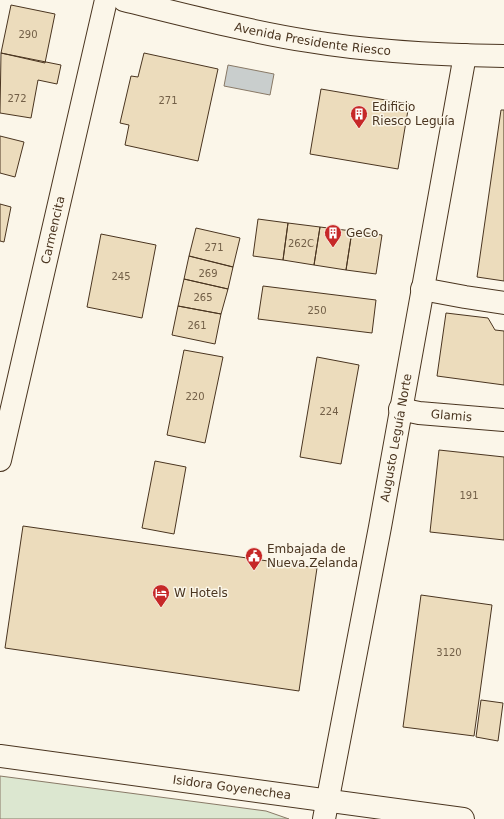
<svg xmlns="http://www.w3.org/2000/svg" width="504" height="819" font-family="'DejaVu Sans',sans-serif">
<rect width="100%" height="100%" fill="#fbf6e9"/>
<!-- green -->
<path fill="#dce7d0" stroke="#887966" d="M0,776L266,811L289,819H0Z"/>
<!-- water -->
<path fill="#c9cecd" stroke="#887966" d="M228,65L274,74L270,95L224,86Z"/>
<!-- building -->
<path fill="#ecdcbc" stroke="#4a3520" d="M11,5L55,14L45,63L1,53Z
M1,53L61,65L57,84L38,80L31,118L0,113Z
M144,53L218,69L198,161L125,145L129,125L120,123L131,76L138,77Z
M321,89L409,104L398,169L310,154Z
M501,110H504V281L477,277Z
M0,136L24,142L15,177L0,173Z
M0,204L11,207L4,242L0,241Z
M258,219L288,223L283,260L253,256Z
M288,223L320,227L314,265L283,260Z
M320,227L352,231L346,270L314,265Z
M196,228L240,238L233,267L189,256Z
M352,231L382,235L376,274L346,270Z
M101,234L156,245L142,318L87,307Z
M189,256L233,267L228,289L184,279Z
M184,279L228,289L221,314L178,306Z
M263,286L376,300L372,333L258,319Z
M178,306L221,314L215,344L172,335Z
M446,313L488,318L495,330L504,331V385L437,376Z
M184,350L223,357L205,443L167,435Z
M317,357L359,365L341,464L300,457Z
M439,450L504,457V540L430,532Z
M155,461L186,467L174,534L142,528Z
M23,526L317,568L299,691L5,648Z
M421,595L492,605L474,736L403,727Z
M481,700L503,703L498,741L476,737Z"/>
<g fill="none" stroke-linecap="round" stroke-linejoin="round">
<!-- minor casing -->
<g stroke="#4a3520" stroke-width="24">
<g id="minor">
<path d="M422,289L465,297L504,303"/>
<path id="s1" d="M400,409L419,413L504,420"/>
<path id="s2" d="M0,460L106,0"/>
<path id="s3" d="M0,756L463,819"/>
<path id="s4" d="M324,819L380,527L465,55"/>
</g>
</g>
<!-- major casing -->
<g stroke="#4a3520" stroke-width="24">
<g id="major">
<path id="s5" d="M124,0C185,15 246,31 308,41C373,52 438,55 504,56"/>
</g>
</g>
<!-- minor -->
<use href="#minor" stroke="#fbf6e9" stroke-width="22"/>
<!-- major -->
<use href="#major" stroke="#fbf6e9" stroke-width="22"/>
</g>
<!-- icons -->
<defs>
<g id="building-pin" transform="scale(0.9)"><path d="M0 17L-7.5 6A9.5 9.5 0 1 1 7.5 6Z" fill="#c62828" stroke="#fbf6e9"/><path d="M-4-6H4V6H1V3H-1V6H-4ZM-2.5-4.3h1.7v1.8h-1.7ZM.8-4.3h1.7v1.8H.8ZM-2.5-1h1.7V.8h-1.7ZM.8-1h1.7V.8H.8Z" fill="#fff"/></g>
<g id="civic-pin" transform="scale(0.9)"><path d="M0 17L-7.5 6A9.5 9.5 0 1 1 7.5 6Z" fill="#c62828" stroke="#fbf6e9"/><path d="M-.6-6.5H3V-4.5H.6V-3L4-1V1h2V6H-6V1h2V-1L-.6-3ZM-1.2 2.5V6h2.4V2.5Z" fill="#fff"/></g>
<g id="hotel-pin" transform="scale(0.9)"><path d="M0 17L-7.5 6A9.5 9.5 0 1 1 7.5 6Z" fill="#c62828" stroke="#fbf6e9"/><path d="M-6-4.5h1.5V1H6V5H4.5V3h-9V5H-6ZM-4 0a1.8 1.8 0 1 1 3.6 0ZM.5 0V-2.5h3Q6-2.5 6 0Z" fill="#fff"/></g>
</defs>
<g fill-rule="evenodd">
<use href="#building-pin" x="359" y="114"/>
<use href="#building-pin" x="333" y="233"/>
<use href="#civic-pin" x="254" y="556"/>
<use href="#hotel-pin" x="161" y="593"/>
</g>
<g text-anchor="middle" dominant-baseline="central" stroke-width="3" stroke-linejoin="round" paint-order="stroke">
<!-- number labels -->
<g font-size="10" fill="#725f47">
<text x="28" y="34">290</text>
<text x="17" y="98">272</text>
<text x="168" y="100">271</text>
<text x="301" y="243">262C</text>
<text x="214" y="247">271</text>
<text x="208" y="273">269</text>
<text x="121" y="276">245</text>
<text x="203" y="297">265</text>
<text x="317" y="310">250</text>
<text x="197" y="325">261</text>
<text x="195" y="396">220</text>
<text x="329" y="411">224</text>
<text x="469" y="495">191</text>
<text x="449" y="652">3120</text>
</g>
<!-- street labels -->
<g font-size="12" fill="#4a3520" stroke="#fbf6e9">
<text stroke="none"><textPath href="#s5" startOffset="193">Avenida Presidente Riesco</textPath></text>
<text stroke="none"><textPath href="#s2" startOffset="236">Carmencita</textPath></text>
<text stroke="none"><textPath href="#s1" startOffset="52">Glamis</textPath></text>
<text stroke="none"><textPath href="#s4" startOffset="388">Augusto Leguía Norte</textPath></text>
<text stroke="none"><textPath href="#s3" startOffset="234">Isidora Goyenechea</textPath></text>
</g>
<!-- poi labels -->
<g font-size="12" fill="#4a3520" stroke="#fbf6e9" text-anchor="start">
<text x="372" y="107">Edificio<tspan x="372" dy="14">Riesco Leguía</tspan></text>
<text x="346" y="233">GeCo</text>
<text x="267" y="549">Embajada de<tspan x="267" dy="14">Nueva Zelanda</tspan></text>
<text x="174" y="593">W Hotels</text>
</g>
</g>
</svg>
